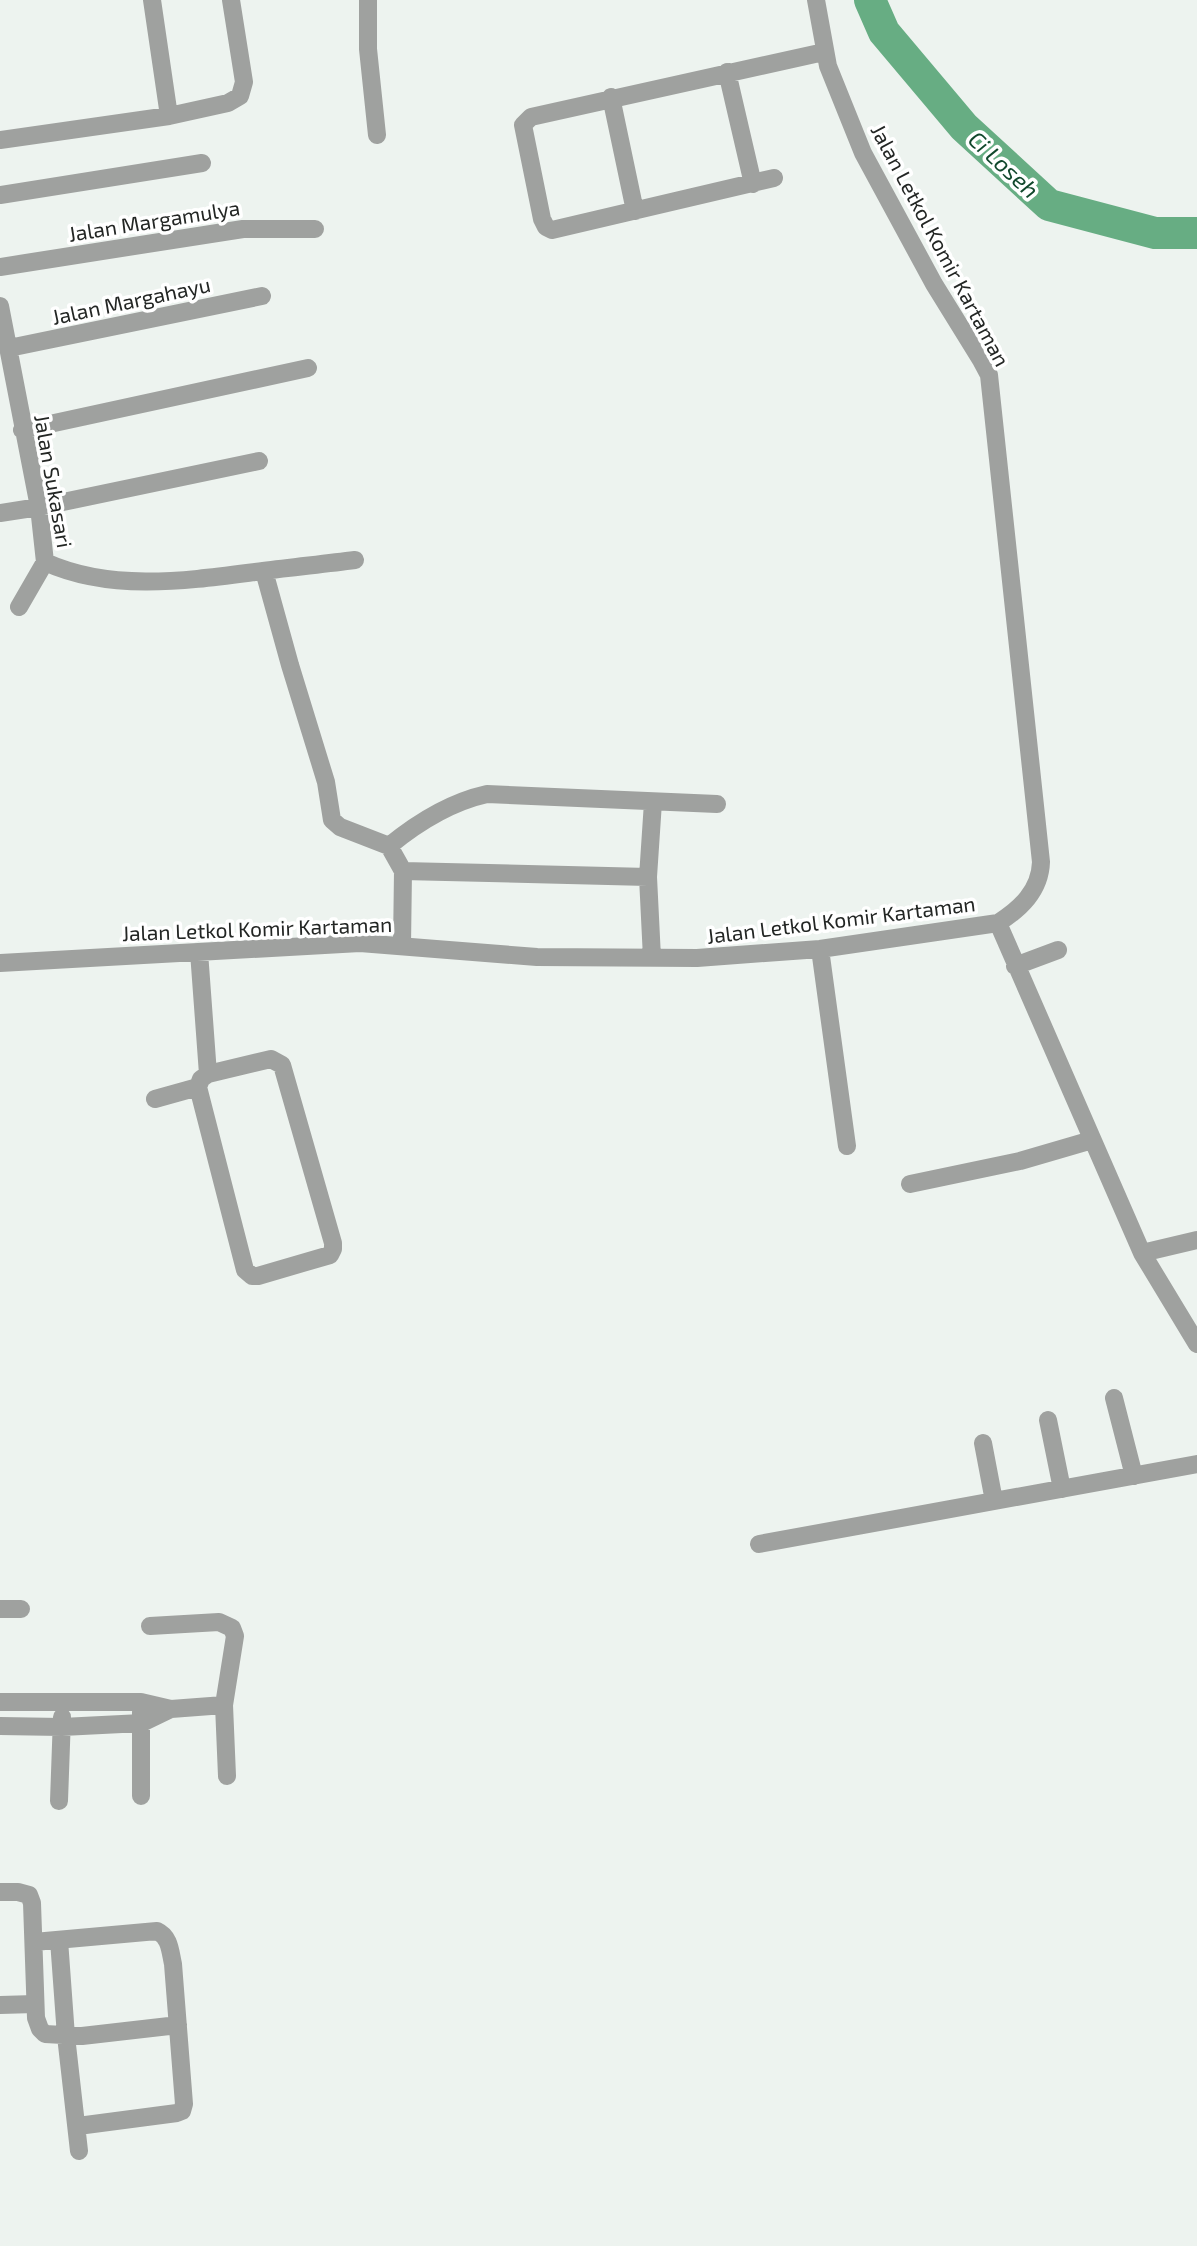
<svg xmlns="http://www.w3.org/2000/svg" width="1197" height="2246" font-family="'Exo 2',sans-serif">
<rect width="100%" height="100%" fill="#edf3ef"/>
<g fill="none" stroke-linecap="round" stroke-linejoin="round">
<!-- river -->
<path stroke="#67ad83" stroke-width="32" d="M870,0L884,32L964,127L1049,205L1155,233H1197"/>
<!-- street -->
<path stroke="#9fa19f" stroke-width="18" d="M152,0L169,116
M368,0V49L377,135
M727,72L753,184
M611,97L635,211
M0,140L169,116L228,103L240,96L244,82L231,0
M774,178L552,230L546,227L542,219L523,125L531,117L824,52
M0,195L202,163
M0,267L243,229H315
M0,306L39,507L45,562C113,593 192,580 263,571C294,567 324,564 355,560
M9,348L262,296
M22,430L308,368
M0,513L39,507L259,461
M264,571L290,665L326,782L332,820L340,827L389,846L403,871L402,946
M19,607L45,562
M389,846C417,823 451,802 487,794L717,804
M403,871L648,877
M998,923L1142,1253L1197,1344
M820,949L847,1146
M652,958L648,877L653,802
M0,963L360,943L537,957L697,958L820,949L998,923C1020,909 1040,891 1041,862L989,375L981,360L934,284L863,153L828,66L816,0
M1015,966L1058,950
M198,1087L245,1270L252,1276H258L330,1255L333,1249V1243L282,1065L271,1059L208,1074
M155,1099L198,1087L201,1079L208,1074L199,952
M910,1184L1020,1161L1092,1140
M1142,1253L1197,1240
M1114,1398L1134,1476
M1048,1420L1062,1489
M983,1443L994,1501
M759,1544L1197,1464
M0,1609H21
M0,1702H141L171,1709L224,1705L235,1636L232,1628L219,1622L150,1626
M224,1705L227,1776
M0,1726L62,1727L142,1723L171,1709
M141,1796V1712
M59,1801L62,1717
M0,1892H18L29,1895L32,1903L36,2018L40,2029L45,2034L82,2036L178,2025
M59,1940L66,2036L79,2151
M34,1942L157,1931C170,1937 170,1951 173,1964L184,2104L182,2111L177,2113L78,2126
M0,2005L35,2004"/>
</g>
<g text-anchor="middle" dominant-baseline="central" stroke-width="7" stroke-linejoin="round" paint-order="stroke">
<!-- street labels -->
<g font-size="21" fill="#232624" stroke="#fff">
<text transform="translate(154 220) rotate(-9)">Jalan Margamulya</text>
<text transform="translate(941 245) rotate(62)">Jalan Letkol Komir Kartaman</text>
<text transform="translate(131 300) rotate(-12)">Jalan Margahayu</text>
<text transform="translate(54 481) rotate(80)">Jalan Sukasari</text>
<text transform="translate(841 919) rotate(-7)">Jalan Letkol Komir Kartaman</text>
<text transform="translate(257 928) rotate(-2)">Jalan Letkol Komir Kartaman</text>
</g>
<!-- water labels -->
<g font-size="23" font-style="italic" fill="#11482c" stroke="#fff">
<text transform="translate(1004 164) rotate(43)">Ci Loseh</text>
</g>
</g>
</svg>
